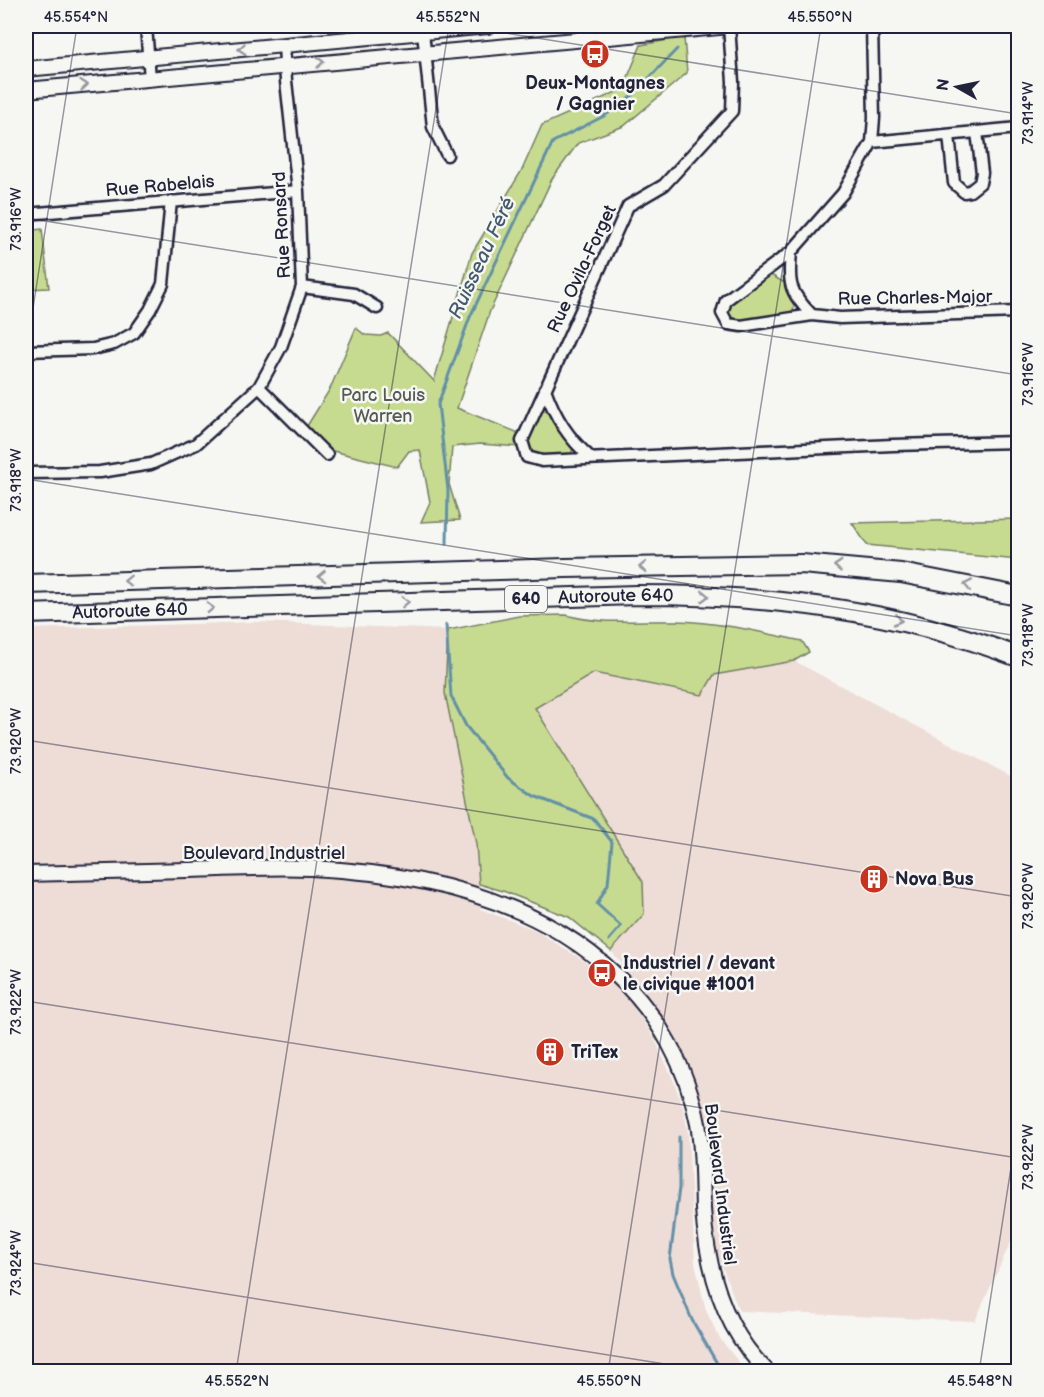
<svg xmlns="http://www.w3.org/2000/svg" width="1044" height="1397" font-family="'Balsamiq Sans',sans-serif">
<rect width="100%" height="100%" fill="#f6f6f2"/>
<filter id="ink" filterUnits="userSpaceOnUse"><feTurbulence type="fractalNoise" baseFrequency=".0167" numOctaves="2"/><feDisplacementMap in="SourceGraphic" scale="12" xChannelSelector="R" yChannelSelector="G"/><feConvolveMatrix kernelMatrix="1 2 1 2 8 2 1 2 1" color-interpolation-filters="sRGB"/></filter>
<g filter="url(#ink)">
<!-- built -->
<path fill="#eedcd7" d="M259,622L448,630L445,693L476,844L480,909L533,929L578,957L601,973L632,1004L654,1038L672,1077L683,1107L688,1133L695,1263L706,1311L720,1339L746,1371H26V629Z
M794,661L1018,780V1226L975,1321L739,1311L717,1253L707,1178L702,1121L696,1082L675,1039L650,998L611,951L644,914L535,708L594,673L701,695L714,675Z"/>
<!-- green -->
<path fill="#c7db90" stroke="#747e66" stroke-width="1.5" d="M684,37L687,73L624,126L578,143L552,179L490,311L457,408L519,433L521,441L519,447L480,444L452,447L449,484L460,520L421,522L430,502L420,450L409,451L397,467L329,450L307,426L330,389L356,328L365,335L381,336L388,333L434,381L472,253L522,170L542,125L623,89L641,45Z
M42,229L49,288L26,289V231Z
M764,271L790,286L797,301L788,319L728,324L726,300Z
M538,409L554,414L574,443L571,456L527,457L522,441Z
M1018,519V560L867,545L852,523Z
M566,615C601,625 639,620 675,621C719,622 760,632 802,641L809,652L794,661L714,675L702,695L594,673L535,708L643,882L644,914L611,951L569,917L503,891L479,884L476,844L445,693L448,630L519,616Z"/>
<g fill="none" stroke-linecap="round" stroke-linejoin="round">
<!-- stream -->
<path stroke="#6390a8" stroke-width="3" d="M447,543L448,490L438,404L470,317L553,142L604,116L631,97L677,49
M446,625L451,696L466,726L508,778L534,796L594,819L612,842L608,884L597,904L621,926L609,940
M679,1137V1188L670,1259L673,1274L692,1320L722,1372"/>
<!-- street casing -->
<g stroke="#22223b" stroke-width="15">
<path id="street" d="M146,26L150,79
M581,26L582,38
M729,26L733,82L732,111L664,185L628,206L522,441L527,457L542,461L893,445L1018,442
M872,26L874,118L872,142L843,193L791,252L726,300L722,313L728,324L741,326L812,315L840,318L1018,312
M423,32L433,127L447,155
M949,135L954,183L964,192L970,191L980,183L982,173L977,132
M872,142L1018,128
M26,214L298,191
M791,252C788,283 789,292 812,315
M302,287L354,294L377,308
M26,351L93,349L114,344L134,333L150,310L163,284L171,201
M259,387L327,455
M545,389C555,417 568,438 591,458
M26,473L100,472L151,464L196,444L259,387L281,347L302,287L298,191L286,81L284,45"/>
</g>
<!-- secondary casing -->
<g stroke="#22223b" stroke-width="18">
<path id="secondary" d="M26,69L488,26
M26,90L730,26
M26,874C80,873 135,871 190,870C230,869 271,866 311,868C418,873 535,898 615,974C658,1014 687,1066 698,1124C703,1152 702,1181 703,1209C707,1268 723,1330 768,1372"/>
</g>
<!-- highway casing -->
<g stroke="#22223b" stroke-width="22">
<g id="highway">
<path d="M26,584L565,568L802,564L901,573L1018,596"/>
<path id="s1" d="M26,614L636,595C769,595 894,609 1018,657"/>
</g>
</g>
<!-- street -->
<use href="#street" stroke="#f6f6f2" stroke-width="10"/>
<!-- secondary -->
<use href="#secondary" stroke="#f6f6f2" stroke-width="14"/>
<!-- highway -->
<use href="#highway" stroke="#f6f6f2" stroke-width="18"/>
</g>
<!-- one-way arrows -->
<defs><path id="oneway-chevron" d="M-2-3.5L2.5 0L-2 3.5" fill="none" stroke-width="1.6" stroke-linecap="round" stroke-linejoin="round" transform="scale(1.5)"/></defs>
<g stroke="#9797a0">
<use href="#oneway-chevron" transform="translate(242 49) rotate(175)"/>
<use href="#oneway-chevron" transform="translate(320 62) rotate(-5)"/>
<use href="#oneway-chevron" transform="translate(84 85) rotate(-5)"/>
<use href="#oneway-chevron" transform="translate(838 566) rotate(-176)"/>
<use href="#oneway-chevron" transform="translate(643 567) rotate(179)"/>
<use href="#oneway-chevron" transform="translate(322 576) rotate(178)"/>
<use href="#oneway-chevron" transform="translate(128 581) rotate(178)"/>
<use href="#oneway-chevron" transform="translate(968 585) rotate(-169)"/>
<use href="#oneway-chevron" transform="translate(705 596) rotate(1)"/>
<use href="#oneway-chevron" transform="translate(405 602) rotate(-2)"/>
<use href="#oneway-chevron" transform="translate(210 608) rotate(-2)"/>
<use href="#oneway-chevron" transform="translate(898 620) rotate(13)"/>
</g>
</g>
<!-- ticks -->
<path fill="none" stroke="#22223b" stroke-width="1.5" stroke-opacity="0.45" d="M461,26L1018,114M26,218L1018,375M26,353L77,26M26,479L1018,636M26,740L1018,897M26,1001L1018,1158M26,1262L715,1372M236,1372L449,26M608,1372L821,26M979,1372L1018,1123"/>
<!-- icons -->
<defs>
<g id="bus-disc" transform="scale(1.5)"><circle r="9.5" fill="#c8321e" stroke="#f6f6f2"/><path d="M-5-6H5V4H4V6H2V4H-2V6H-4V4H-5ZM-3.5-4V0h7V-4ZM-3.5 1.2v1.5H-2V1.2ZM2 1.2v1.5H3.5V1.2Z" fill="#fff"/></g>
<g id="building-disc" transform="scale(1.5)"><circle r="9.5" fill="#c8321e" stroke="#f6f6f2"/><path d="M-4-6H4V6H1V3H-1V6H-4ZM-2.5-4.3h1.7v1.8h-1.7ZM.8-4.3h1.7v1.8H.8ZM-2.5-1h1.7V.8h-1.7ZM.8-1h1.7V.8H.8Z" fill="#fff"/></g>
</defs>
<g fill-rule="evenodd">
<use href="#bus-disc" x="595" y="54"/>
<use href="#building-disc" x="874" y="879"/>
<use href="#bus-disc" x="602" y="973"/>
<use href="#building-disc" x="550" y="1052"/>
</g>
<g text-anchor="middle" dominant-baseline="central" stroke-width="5" stroke-linejoin="round" paint-order="stroke">
<!-- shield labels -->
<rect fill="#f6f6f2" stroke="#626272" stroke-width="1.5" x="505" y="586" width="42" height="26" rx="4.5"/>
<g font-size="16" font-weight="bold" fill="#22223b">
<text x="526" y="599">640</text>
</g>
<!-- poi labels -->
<g font-size="18" font-weight="bold" fill="#22223b" stroke="#f6f6f2" text-anchor="start">
<text x="595" y="83" text-anchor="middle">Deux-Montagnes<tspan x="595" dy="21">/ Gagnier</tspan></text>
<text x="895" y="879">Nova Bus</text>
<text x="623" y="963">Industriel / devant<tspan x="623" dy="21">le civique #1001</tspan></text>
<text x="571" y="1052">TriTex</text>
</g>
<!-- street labels -->
<g font-size="18" fill="#22223b" stroke="#f6f6f2">
<text transform="translate(160 186) rotate(-5)">Rue Rabelais</text>
<text transform="translate(282 225) rotate(-93)">Rue Ronsard</text>
<text transform="translate(582 269) rotate(-65)">Rue Ovila-Forget</text>
<text transform="translate(915 298) rotate(-1)">Rue Charles-Major</text>
<text stroke="none"><textPath href="#s1" startOffset="590">Autoroute 640</textPath></text>
<text stroke="none"><textPath href="#s1" startOffset="104">Autoroute 640</textPath></text>
<text x="264" y="853">Boulevard Industriel</text>
<text transform="translate(720 1184) rotate(83)">Boulevard Industriel</text>
</g>
<!-- park labels -->
<g font-size="18" fill="#545a54" stroke="#f6f6f2">
<text x="383" y="395">Parc Louis<tspan x="383" dy="21">Warren</tspan></text>
</g>
<!-- water labels -->
<g font-size="20" font-style="italic" fill="#435971" stroke="#f6f6f2">
<text transform="translate(482 258) rotate(-65)">Ruisseau Féré</text>
</g>
</g>
<!-- margin -->
<rect width="1044" height="1397" fill="none" stroke="#f6f6f2" stroke-width="66"/>
<!-- north arrow -->
<g transform="translate(957 87) rotate(279)" stroke="#f6f6f2" stroke-width="4.5" paint-order="stroke">
<path d="M0-4.5L10 22L0 15L-10 22Z" fill="#22223b"/>
<text y="-9" font-size="16" font-weight="bold" text-anchor="middle" fill="#22223b">N</text>
</g>
<rect x="33" y="33" width="978" height="1331" fill="none" stroke="#22223b" stroke-width="2"/>
<g font-size="15" text-anchor="middle" fill="#22223b">
<text x="76" y="22">45.554°N</text>
<text x="448" y="22">45.552°N</text>
<text x="820" y="22">45.550°N</text>
<text transform="translate(1028 113) rotate(-90)" y="5">73.914°W</text>
<text transform="translate(16 219) rotate(-90)" y="5">73.916°W</text>
<text transform="translate(1028 374) rotate(-90)" y="5">73.916°W</text>
<text transform="translate(16 480) rotate(-90)" y="5">73.918°W</text>
<text transform="translate(1028 635) rotate(-90)" y="5">73.918°W</text>
<text transform="translate(16 741) rotate(-90)" y="5">73.920°W</text>
<text transform="translate(1028 896) rotate(-90)" y="5">73.920°W</text>
<text transform="translate(16 1002) rotate(-90)" y="5">73.922°W</text>
<text transform="translate(1028 1157) rotate(-90)" y="5">73.922°W</text>
<text transform="translate(16 1263) rotate(-90)" y="5">73.924°W</text>
<text x="237" y="1386">45.552°N</text>
<text x="609" y="1386">45.550°N</text>
<text x="980" y="1386">45.548°N</text>
</g>
</svg>
